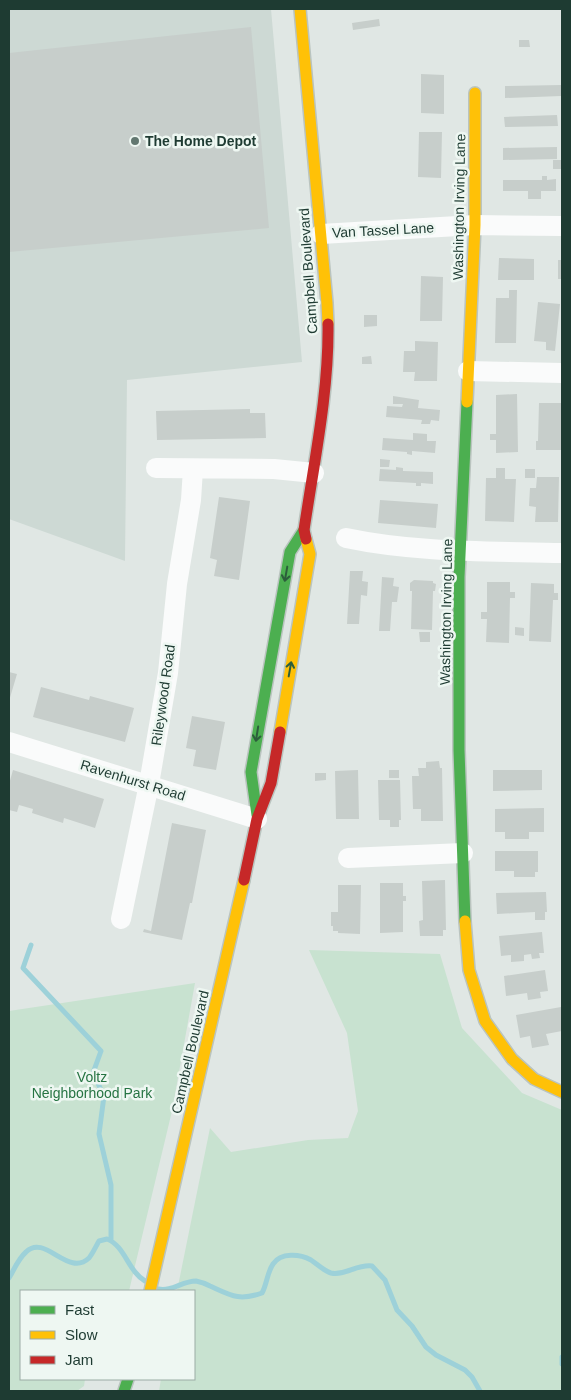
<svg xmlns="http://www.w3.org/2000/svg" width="571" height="1400" font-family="Helvetica,sans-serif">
<rect width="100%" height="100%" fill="#e0e7e4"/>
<!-- built -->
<path fill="#cdd9d4" d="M9,9H271L302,362L127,380L125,561L9,519Z"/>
<!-- green -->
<path fill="#c8e2d0" d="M309,950L440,954L462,1028L522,1093L562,1110V1391H159L161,1379H194V1291H177L210,1128L231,1152L308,1140L348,1138L358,1111L347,1033Z
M195,983L172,1111L129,1291H21V1379H85L84,1386L77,1391H9V1011Z"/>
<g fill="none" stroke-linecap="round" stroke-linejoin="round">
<!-- stream -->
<path stroke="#9dd1d9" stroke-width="5" d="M31,945L23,968L101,1051L93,1073L104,1096L99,1134L111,1185V1240
M9,1278C14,1270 18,1259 26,1252C45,1233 68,1278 89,1258C93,1253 96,1246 99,1241L107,1239C125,1246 128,1271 145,1281
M158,1289C172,1292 182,1281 196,1281C201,1282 206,1284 210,1286C232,1296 239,1301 262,1293C267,1284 267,1273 273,1264C281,1252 300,1254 311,1260C317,1264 324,1271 331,1273C345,1276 357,1264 372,1266L385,1280L397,1310L412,1326L426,1347L436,1355L465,1370L472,1377L480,1391
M562,1357V1364"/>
</g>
<!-- building -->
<path fill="#c7cecb" d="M379,19L380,26L353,30L352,23Z
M251,27L269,228L9,252V53Z
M519,40H529L530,47H519Z
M421,74L444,75V114L421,113Z
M561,85V96L505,98V86Z
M557,115L558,126L505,127L504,117Z
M419,132H442L441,178L418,177Z
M557,147V159L503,160V148Z
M553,160H561V169H553Z
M542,176H547V180L556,179V191H541V199H528V191H503V180H542Z
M499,258L534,259V280H498Z
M558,260H562V279H558Z
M421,276L443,277L442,321H420Z
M509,290H517L516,343H495L496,298H509Z
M538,302L560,304L555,351L546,350V342L534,341Z
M364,315H377V326L364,327Z
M415,341L438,342L437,381H414L415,372H403L404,351H415Z
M371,356L372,364H362V357Z
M517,394L518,452L496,453V440H490V434H496V395Z
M393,396L419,400L418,408L440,410L439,421L431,420L430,424H421L422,420L386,417L387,406L402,407L403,404H393Z
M539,403H562V450H536V441H538Z
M250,409V413H265L266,438L157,440L156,411Z
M413,433L427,434V441H436L435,453L412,451V455L407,454V452L382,450L383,438L413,440Z
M380,459L390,460L389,467H380Z
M396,467L403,468V471L433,472V484L421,483V486H416V483L379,481L380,469L396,470Z
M496,468H505V479H516L514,522L485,521L486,478H496Z
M525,469H535V478H525Z
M537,477H559L558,522H535L536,507L529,506L530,488H536Z
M219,497L250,501L239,580L214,576L217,560L210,558Z
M380,500L438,504L436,528L378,523Z
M350,571H363L362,581L368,582L367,596L361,595L359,624H347Z
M382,577L394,578L393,586L399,587L397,602H392L390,631H379Z
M414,580L433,581V583L436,584L435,591H433L432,630L411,629L412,591H410V583Z
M487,582H510V592H515V598H510L509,643L486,642L487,619H481V612H487Z
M531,583L554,584V593H558V600H553L551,642L529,641Z
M515,627L524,628V636L515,635Z
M419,632H430V642H420Z
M9,672L17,674L9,701Z
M41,687L89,700L90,696L134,708L125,742L33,717Z
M192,716L225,722L216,770L193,766L196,750L186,748Z
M439,761L440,768H442L443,821H421V809H413L412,776H419L418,768H426V762Z
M13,770L104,799L95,828L64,818L63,823L32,813L33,809L19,805L17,812L9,810V784Z
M358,770L359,819H336L335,771Z
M389,770H399V778H389Z
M493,770H542V790L493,791Z
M315,773H326V780L315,781Z
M378,780H400L401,820H399V827H390V820H379Z
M544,808V832H529V839H505V832H495V809Z
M172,823L206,830L192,903H190L182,940L143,932L144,929L151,931Z
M495,851H538V872H535V877H514V871H495Z
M445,880L446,930H443V936H420L419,921L423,920L422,881Z
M380,883H403V896H406V901H403V932L380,933Z
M338,885H361L360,934L338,933V931H333V926H331V912H338Z
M546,892L547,912H545V920H535V912L497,914L496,893Z
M542,932L544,953H539L540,958L532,959L531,954L524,955V961L511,962V955L501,956L499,936Z
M545,970L548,991L540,992L541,998L528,1000L527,993L506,996L504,976Z
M561,1007L562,1031L546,1034L549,1045L532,1048L530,1036L520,1038L516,1015Z"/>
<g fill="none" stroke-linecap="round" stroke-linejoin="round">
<!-- fast casing -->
<g stroke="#bac4bf" stroke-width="14">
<path id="fast" d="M257,815L251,772L290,552L304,530
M465,921L459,750V577L467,402
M124,1391L128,1379"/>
</g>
<!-- slow casing -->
<g stroke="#bac4bf" stroke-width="14">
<path id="slow" d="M300,9L327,303L328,324
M467,402L475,225V93
M280,732L310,554L306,539
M465,921L469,970L485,1021L512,1059L534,1079L562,1092
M150,1291L244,880"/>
</g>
<!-- jam casing -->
<g stroke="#bac4bf" stroke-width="14">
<path id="jam" d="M306,539L304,530C314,462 329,392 328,324
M244,880L257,819L271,783L280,732"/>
</g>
<!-- street -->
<path stroke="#fafbfb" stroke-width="20" d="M321,234L475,225L562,226
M468,371L562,373
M156,468L274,469L314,473
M346,538C417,553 490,551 562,553
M9,742L257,819
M348,858L463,853
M121,919L149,784L168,673L177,584L191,500L193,469"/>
<!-- fast -->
<use href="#fast" stroke="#4caf50" stroke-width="11"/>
<!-- slow -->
<use href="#slow" stroke="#ffc107" stroke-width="11"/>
<!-- jam -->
<use href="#jam" stroke="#c62828" stroke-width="11"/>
</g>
<!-- one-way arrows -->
<defs><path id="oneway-shaft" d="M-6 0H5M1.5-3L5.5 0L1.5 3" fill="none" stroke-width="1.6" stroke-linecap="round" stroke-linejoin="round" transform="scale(1.25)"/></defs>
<g stroke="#2c5e3b">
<use href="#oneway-shaft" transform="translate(286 574) rotate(100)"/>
<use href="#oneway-shaft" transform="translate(290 669) rotate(-80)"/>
<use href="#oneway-shaft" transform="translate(257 734) rotate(99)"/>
</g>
<!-- markers -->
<circle fill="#627770" stroke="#eef7f2" stroke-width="2" cx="135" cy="141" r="5"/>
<g text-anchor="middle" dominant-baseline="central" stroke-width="5" stroke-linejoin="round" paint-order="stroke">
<!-- poi labels -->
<g font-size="14" font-weight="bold" fill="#1e3b32" stroke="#eef7f2" text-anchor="start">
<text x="145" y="141">The Home Depot</text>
</g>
<!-- street labels -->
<g font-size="14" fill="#1e3b32" stroke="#eef7f2">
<text transform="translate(459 207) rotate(-89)">Washington Irving Lane</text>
<text transform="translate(383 230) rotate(-3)">Van Tassel Lane</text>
<text transform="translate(308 271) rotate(-94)">Campbell Boulevard</text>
<text transform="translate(446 612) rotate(-89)">Washington Irving Lane</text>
<text transform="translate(163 695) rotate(-82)">Rileywood Road</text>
<text transform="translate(133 780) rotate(17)">Ravenhurst Road</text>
<text transform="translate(190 1052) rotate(-77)">Campbell Boulevard</text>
</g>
<!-- park labels -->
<g font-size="14" fill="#267443" stroke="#eef7f2">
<text x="92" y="1077">Voltz<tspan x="92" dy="16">Neighborhood Park</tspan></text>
</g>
</g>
<!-- border -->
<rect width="571" height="1400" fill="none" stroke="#1e3b32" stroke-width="20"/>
<!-- legend -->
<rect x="20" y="1290" width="175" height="90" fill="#eef7f2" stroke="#9baca5"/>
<rect x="30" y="1306" width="25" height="8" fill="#4caf50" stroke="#9baca5"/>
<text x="65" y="1315" font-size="15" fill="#1e3b32">Fast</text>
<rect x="30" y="1331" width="25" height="8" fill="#ffc107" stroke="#9baca5"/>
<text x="65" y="1340" font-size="15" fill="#1e3b32">Slow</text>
<rect x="30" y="1356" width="25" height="8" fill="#c62828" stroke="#9baca5"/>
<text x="65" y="1365" font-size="15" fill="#1e3b32">Jam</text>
</svg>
